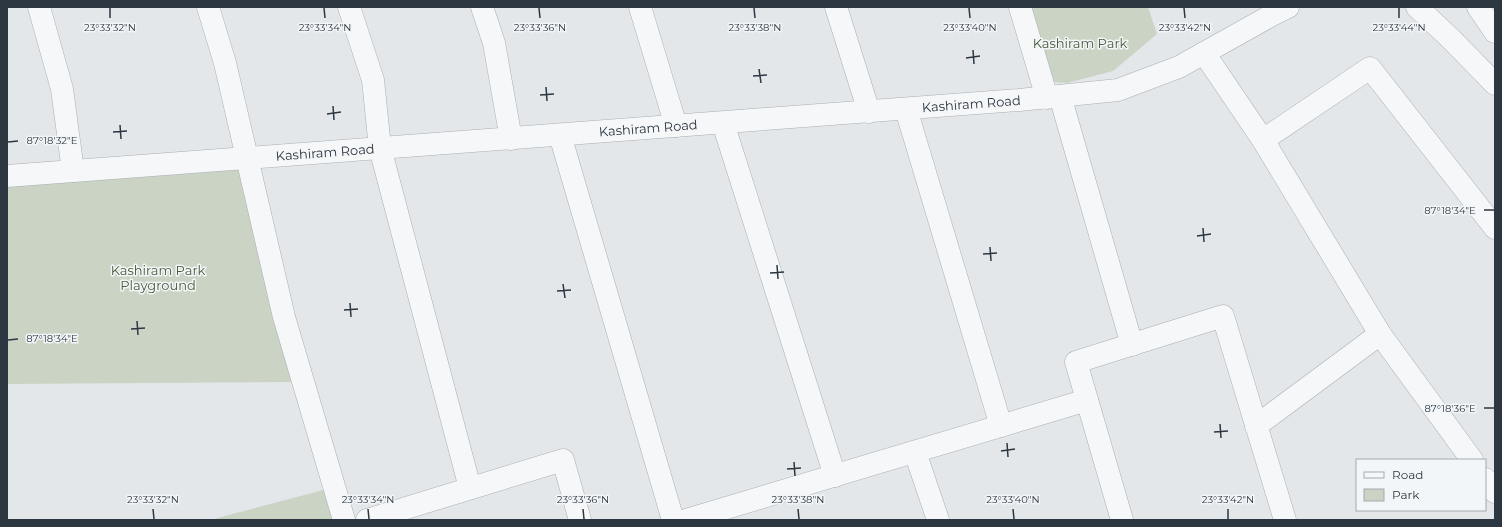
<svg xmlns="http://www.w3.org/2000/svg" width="1502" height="527" font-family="Montserrat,sans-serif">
<rect width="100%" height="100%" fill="#e3e7ea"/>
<!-- green -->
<path fill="#cbd3c5" d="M1031,7H1148L1157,34L1113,71L1067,83L1051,82Z
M239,168L295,382L7,384V180Z
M327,489L332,520H210Z"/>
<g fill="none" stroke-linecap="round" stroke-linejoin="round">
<!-- minor casing -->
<g stroke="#a8afb4" stroke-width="23">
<g id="minor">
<path d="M39,7L62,89L73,171"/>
<path d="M208,7L225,63L284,317L344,520"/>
<path d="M349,7L373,80L380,148L470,488"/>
<path d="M482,7L494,43L511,139"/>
<path d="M640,7L676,126"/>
<path d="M836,7L869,112"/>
<path d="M1020,7L1047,98"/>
<path d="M1417,7L1451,39L1495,84"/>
<path d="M1478,7L1495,32"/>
<path d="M1204,53L1263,140L1380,334L1472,460"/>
<path d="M1060,96L1132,345"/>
<path d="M906,109L1001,426"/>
<path d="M723,123L835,476"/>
<path d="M560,135L673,520"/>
<path d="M1263,140L1370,68L1495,228"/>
<path id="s1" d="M7,176L1019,100L1118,90L1179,67L1272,15L1288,7"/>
<path d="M1256,426L1380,334"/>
<path d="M915,452L938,520"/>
<path d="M1485,479L1495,492"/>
<path d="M367,520L563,460L580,520"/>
<path d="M686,520L1087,400"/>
<path d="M1122,520L1076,362L1223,316L1285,520"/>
</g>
</g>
<!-- minor -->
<use href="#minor" stroke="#f6f7f9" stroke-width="22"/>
</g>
<!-- ticks -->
<path fill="none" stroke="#2c3741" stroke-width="1.5" d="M110,8V18M324,8L325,18M539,8L540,18M754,8L755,18M969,8L970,18M1184,8L1185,18M1399,8V18M973,50L974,64M966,58L980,56M759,69L761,83M753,76L767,75M546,87L547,101M540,95L554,94M333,106L334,120M327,114L341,112M120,125L121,139M113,132L127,131M8,142L18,141M1484,210H1494M1203,228L1204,242M1197,236L1211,234M990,247L991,261M983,254L997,253M777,265L778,279M770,273L784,272M563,284L565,298M557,291L571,290M350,303L351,317M344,310L358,309M137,321L138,335M131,329L145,328M8,340L18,339M1484,408H1494M1220,424L1221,438M1214,432L1228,431M1007,443L1008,457M1001,451L1015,449M794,462L795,476M787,469L801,468M153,509L154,519M368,509L369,519M583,509L584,519M798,509L799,519M1013,509L1014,519M1228,509V519"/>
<g text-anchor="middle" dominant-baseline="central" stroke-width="3" stroke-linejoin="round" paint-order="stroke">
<!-- park labels -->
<g font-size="13" fill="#475b3b" stroke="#f3f6f8">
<text x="1080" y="43">Kashiram Park</text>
<text x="158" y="270">Kashiram Park<tspan x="158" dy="15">Playground</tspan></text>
</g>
<!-- street labels -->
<g font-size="13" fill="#2c3741" stroke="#f3f6f8">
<text stroke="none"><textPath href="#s1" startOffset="967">Kashiram Road</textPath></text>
<text stroke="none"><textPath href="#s1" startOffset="643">Kashiram Road</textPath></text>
<text stroke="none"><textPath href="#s1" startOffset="319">Kashiram Road</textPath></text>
</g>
</g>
<g font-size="10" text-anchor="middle" fill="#2c3741" stroke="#f3f6f8" stroke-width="3" stroke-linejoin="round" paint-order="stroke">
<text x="110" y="31">23°33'32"N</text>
<text x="325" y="31">23°33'34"N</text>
<text x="540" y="31">23°33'36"N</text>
<text x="755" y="31">23°33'38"N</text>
<text x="970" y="31">23°33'40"N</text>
<text x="1185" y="31">23°33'42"N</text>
<text x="1399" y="31">23°33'44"N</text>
<text x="52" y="144">87°18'32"E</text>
<text x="1450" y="214">87°18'34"E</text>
<text x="52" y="342">87°18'34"E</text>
<text x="1450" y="412">87°18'36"E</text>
<text x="153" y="503">23°33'32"N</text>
<text x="368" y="503">23°33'34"N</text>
<text x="583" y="503">23°33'36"N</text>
<text x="798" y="503">23°33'38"N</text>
<text x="1013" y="503">23°33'40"N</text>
<text x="1228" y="503">23°33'42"N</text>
</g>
<!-- border -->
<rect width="1502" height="527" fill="none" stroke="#2c3741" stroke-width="16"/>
<!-- legend -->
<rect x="1356" y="459" width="130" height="52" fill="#f3f6f8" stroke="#a3aaaf"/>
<rect x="1364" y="472" width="20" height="6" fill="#f6f7f9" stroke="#a3aaaf"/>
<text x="1392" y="479" font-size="12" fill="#2c3741">Road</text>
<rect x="1364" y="489" width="20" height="12" fill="#cbd3c5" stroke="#a3aaaf"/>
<text x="1392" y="499" font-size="12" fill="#2c3741">Park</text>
</svg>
